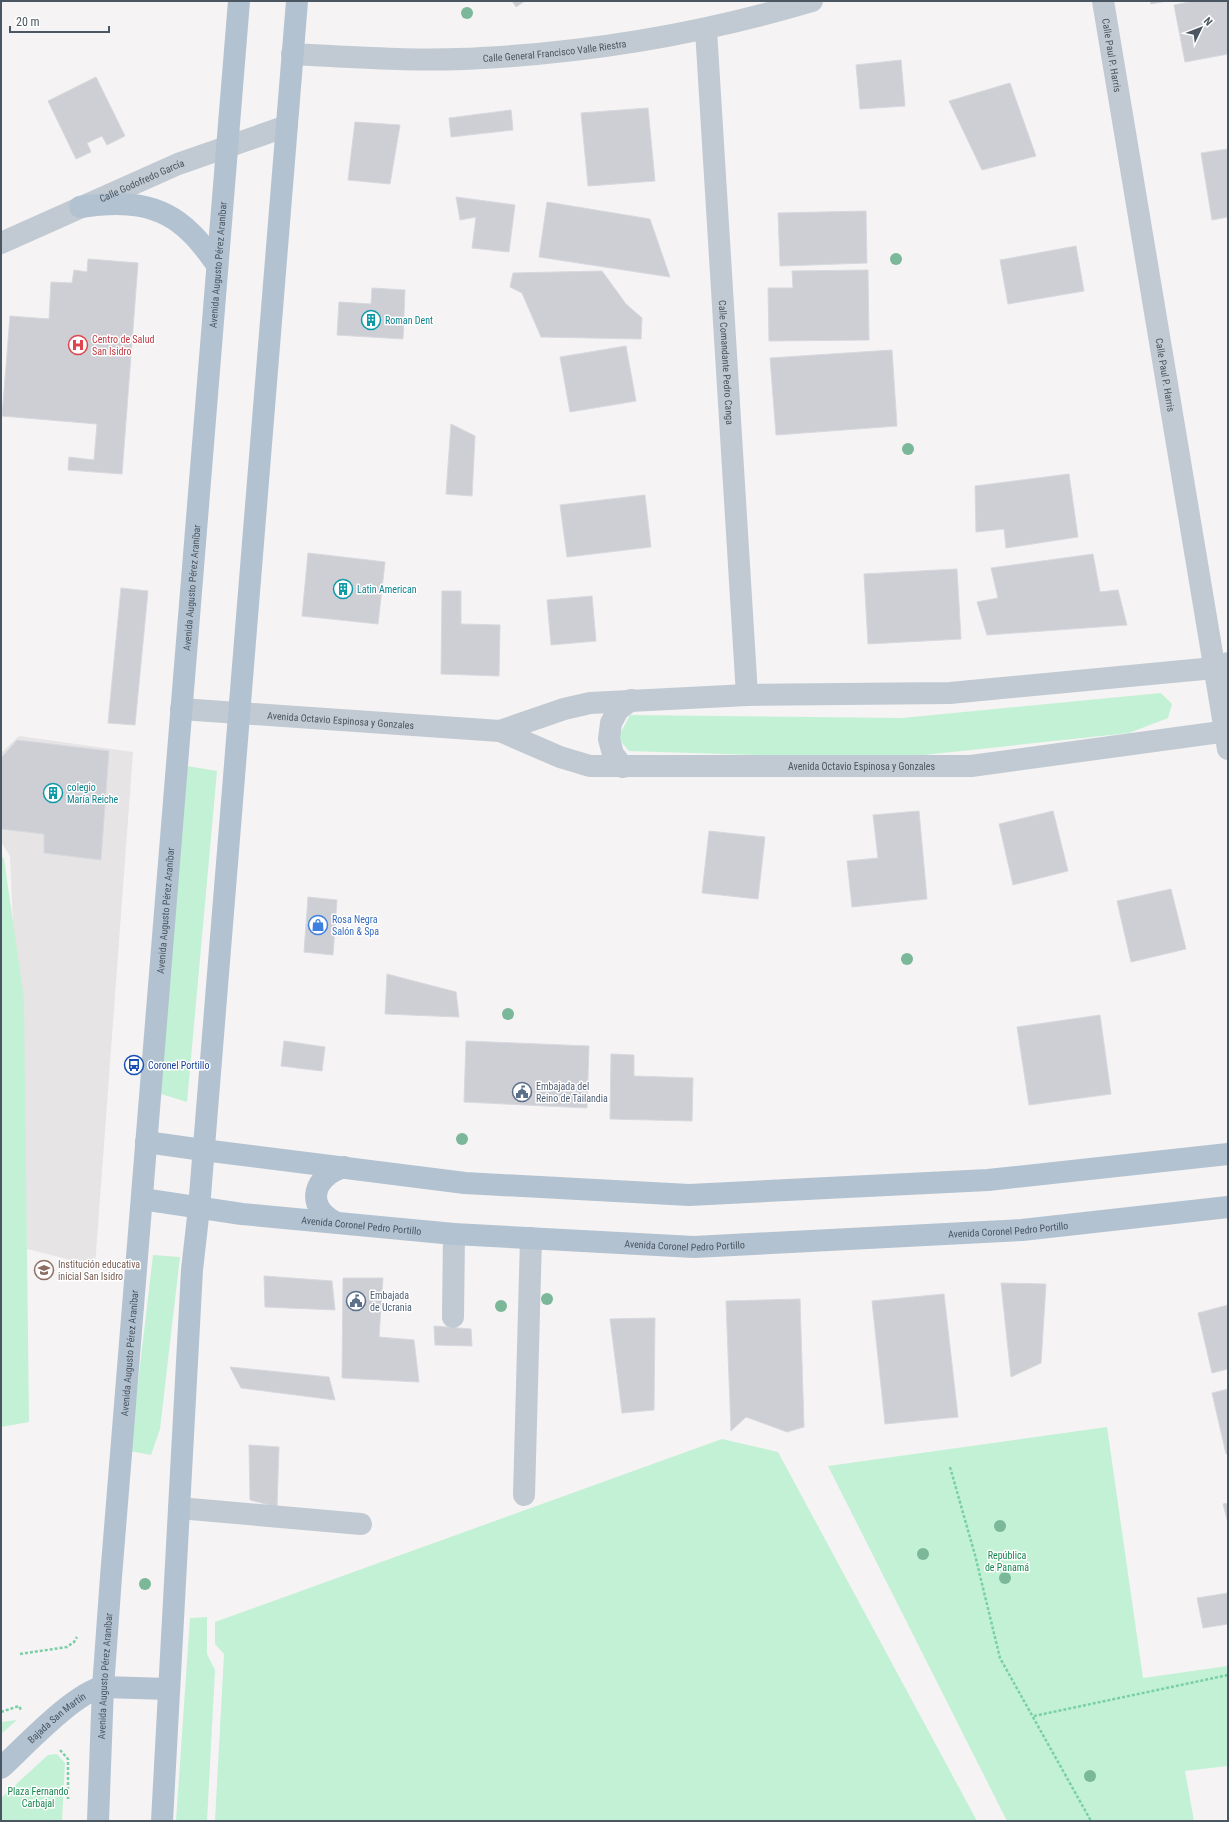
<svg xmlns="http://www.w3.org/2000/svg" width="1229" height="1822" font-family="'Roboto Condensed',sans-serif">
<rect width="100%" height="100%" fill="#f5f3f3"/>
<!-- education -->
<path fill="#e6e4e5" d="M19,736L133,752L95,1266L27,1249L10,856L1,842V753Z"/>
<!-- green -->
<path fill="#c3f1d5" d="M1161,693L1172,704L1168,718L1129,733L886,759L629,751L618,738L630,715L902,718Z
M187,766L217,771L187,1102L158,1093Z
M1,855L4,859L24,999L29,1422L1,1427Z
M153,1255L180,1257L160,1429L151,1455L130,1451Z
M1107,1427L1143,1678L1228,1666V1766L1185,1771L1194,1821H1007L828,1466Z
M722,1439L778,1452L977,1821H215L224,1654L215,1644V1622Z
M207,1617V1654L215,1670L207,1821H176L190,1618Z
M17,1720L1,1734V1722Z
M57,1754L65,1763L62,1821H1V1798L48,1755Z"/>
<!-- building -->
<path fill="#cdcfd5" stroke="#d7d9de" d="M512,1H525L516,7Z
M1150,1H1167L1151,4Z
M1194,1H1228V54L1185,62L1174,5Z
M901,60L905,106L860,109L856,65Z
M96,77L125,136L107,145L102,136L87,143L91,152L76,159L48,101Z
M1010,83L1036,156L982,170L949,101Z
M648,108L655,181L588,186L581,113Z
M511,110L513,130L451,137L449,118Z
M355,122L400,125L390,184L348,180Z
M1228,149V217L1212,220L1201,153Z
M456,197L515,205L509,252L472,248L476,217L460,220Z
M547,202L650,219L670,277L539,257Z
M866,211L867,263L780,266L778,213Z
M1076,246L1084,291L1008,304L1000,260Z
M88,259L138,263L122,474L68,470L69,457L94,460L97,424L2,416L10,316L49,319L51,282L72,283L74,270L87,272Z
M868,270L869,340L769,341L768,288H793L792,271Z
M602,271L626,304L642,318L641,339L541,337L522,293L510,287L513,273Z
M372,288L405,290L403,339L337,335L339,302L371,304Z
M626,346L636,401L570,412L560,357Z
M892,350L897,426L776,435L770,358Z
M451,424L475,436L472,496L446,494Z
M1069,474L1078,537L1006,548L1004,529L976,532L975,486Z
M645,495L651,547L567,557L560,505Z
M308,553L385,562L378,624L302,616Z
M1093,554L1100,592L1118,590L1127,625L987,635L977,602L998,598L991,568Z
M957,569L961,639L868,644L864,574Z
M121,588L148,591L135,725L108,723Z
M442,591H461V624L500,625L499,676L441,674Z
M592,596L596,641L551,645L547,600Z
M17,740L109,751L101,860L44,853V834L1,829V758Z
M919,811L927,899L852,907L847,861L878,858L873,815Z
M1053,811L1068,871L1013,885L999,824Z
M709,831L765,837L758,899L702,893Z
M1171,889L1186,949L1131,962L1117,901Z
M308,897L337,900L333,955L304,952Z
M387,974L456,992L459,1017L385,1014Z
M1100,1015L1111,1094L1029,1105L1017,1027Z
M284,1041L325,1047L322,1071L281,1066Z
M466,1041L589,1046L587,1108L464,1102Z
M611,1054L634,1055V1076L693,1078L692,1121L610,1119Z
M264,1276L332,1281L335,1310L265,1307Z
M343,1278H383L379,1337L414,1340L419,1382L342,1378Z
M1001,1283L1046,1284L1041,1363L1011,1377Z
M944,1294L958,1417L885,1424L872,1301Z
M800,1299L804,1427L787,1432L746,1417L731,1431L726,1301Z
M1228,1305V1369L1212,1373L1198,1313Z
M655,1318L654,1410L622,1413L610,1319Z
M434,1326L471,1329L472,1346L435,1345Z
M230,1367L329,1377L335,1400L241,1388Z
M1228,1389V1453L1226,1454L1212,1393Z
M249,1445L279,1447L277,1507L250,1500Z
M1228,1503V1523L1223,1504Z
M1228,1593V1624L1203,1628L1197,1598Z"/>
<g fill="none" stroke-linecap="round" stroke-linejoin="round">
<!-- path -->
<path stroke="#7ad0a6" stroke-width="2.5" stroke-dasharray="3 2" stroke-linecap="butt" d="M950,1467L975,1555L1000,1658L1091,1821
M20,1654L67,1647L74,1642L77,1637
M1,1712L19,1706L21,1710
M1034,1716L1228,1675
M60,1750L68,1759V1799"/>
<!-- minor -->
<g stroke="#c1cad2" stroke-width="22">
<path id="s1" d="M1103,1L1228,749"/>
<path id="s2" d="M706,30L747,695"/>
<path id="s3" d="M292,54C355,57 419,62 482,58C594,52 705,33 812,1"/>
<path id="s4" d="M1,243L178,164L287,126"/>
<path id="s5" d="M181,709L500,731L560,757L590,766H971L1228,731"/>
<path d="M500,731L564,709L590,703L747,695L950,693L1214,668L1228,663"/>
<path d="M623,767L613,754L609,739L611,723L618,710L631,700"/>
<path d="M453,1317L454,1234"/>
<path d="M524,1495L531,1238"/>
<path d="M179,1508L361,1524"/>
</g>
<!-- major -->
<g stroke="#b3c2d1" stroke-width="22">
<path d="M80,207C120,201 159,201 190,232C201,242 209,254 217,265"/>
<path d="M146,1142L203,1150L465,1183L689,1195L988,1180L1228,1154"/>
<path id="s6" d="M142,1199L242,1214L454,1234L694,1247L1022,1230L1228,1207"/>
<path d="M335,1222C304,1205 314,1176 344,1167"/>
<path id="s7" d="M1,1768C24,1747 75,1692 103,1687L168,1689"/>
<path id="s8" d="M98,1821L103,1687L111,1577L239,1"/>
<path d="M162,1821L192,1270L199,1208L297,1"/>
</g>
</g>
<!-- trees -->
<g fill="#7bb799">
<circle cx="467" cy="13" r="6"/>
<circle cx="896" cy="259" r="6"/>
<circle cx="908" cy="449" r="6"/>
<circle cx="907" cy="959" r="6"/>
<circle cx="508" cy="1014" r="6"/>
<circle cx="462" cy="1139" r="6"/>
<circle cx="547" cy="1299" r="6"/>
<circle cx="501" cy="1306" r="6"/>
<circle cx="1000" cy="1526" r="6"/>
<circle cx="923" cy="1554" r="6"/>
<circle cx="1005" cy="1578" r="6"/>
<circle cx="145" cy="1584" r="6"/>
<circle cx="1090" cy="1776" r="6"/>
</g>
<!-- icons -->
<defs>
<g id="building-ring" transform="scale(1)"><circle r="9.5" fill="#fff" stroke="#0f9aa8" stroke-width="1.5"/><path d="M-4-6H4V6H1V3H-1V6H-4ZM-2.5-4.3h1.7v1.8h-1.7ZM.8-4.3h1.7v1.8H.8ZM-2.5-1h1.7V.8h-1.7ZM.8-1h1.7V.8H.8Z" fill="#0f9aa8"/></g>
<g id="hospital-ring" transform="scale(1)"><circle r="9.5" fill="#fff" stroke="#e0444e" stroke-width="1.5"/><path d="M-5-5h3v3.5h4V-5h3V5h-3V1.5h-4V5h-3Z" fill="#e0444e"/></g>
<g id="shop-ring" transform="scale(1)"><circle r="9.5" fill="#fff" stroke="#3f7fe0" stroke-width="1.5"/><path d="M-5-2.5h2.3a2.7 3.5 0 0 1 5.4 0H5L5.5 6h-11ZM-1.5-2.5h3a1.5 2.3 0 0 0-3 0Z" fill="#3f7fe0"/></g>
<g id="bus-ring" transform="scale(1)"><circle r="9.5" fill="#fff" stroke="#1a4fb4" stroke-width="1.5"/><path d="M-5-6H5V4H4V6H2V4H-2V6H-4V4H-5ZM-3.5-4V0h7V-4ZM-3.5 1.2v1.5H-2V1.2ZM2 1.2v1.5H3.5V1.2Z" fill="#1a4fb4"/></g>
<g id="civic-ring" transform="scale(1)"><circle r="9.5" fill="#fff" stroke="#5c6f8a" stroke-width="1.5"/><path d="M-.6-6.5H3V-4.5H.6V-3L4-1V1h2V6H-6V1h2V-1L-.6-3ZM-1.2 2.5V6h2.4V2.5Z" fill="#5c6f8a"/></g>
<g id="school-ring" transform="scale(1)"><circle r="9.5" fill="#fff" stroke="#8d6e63" stroke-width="1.5"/><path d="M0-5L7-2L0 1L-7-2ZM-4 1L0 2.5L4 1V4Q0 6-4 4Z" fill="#8d6e63"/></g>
</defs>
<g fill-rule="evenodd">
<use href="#building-ring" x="371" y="320"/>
<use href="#hospital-ring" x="78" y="345"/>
<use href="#building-ring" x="343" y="589"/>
<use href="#building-ring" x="53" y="793"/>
<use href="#shop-ring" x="318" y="925"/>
<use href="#bus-ring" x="134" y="1065"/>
<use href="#civic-ring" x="522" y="1092"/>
<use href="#school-ring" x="44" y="1270"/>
<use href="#civic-ring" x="356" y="1301"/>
</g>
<g text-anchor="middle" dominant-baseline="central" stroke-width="3" stroke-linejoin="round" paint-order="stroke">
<!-- street labels -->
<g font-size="10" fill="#4a5661" stroke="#fff">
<text stroke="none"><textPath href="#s3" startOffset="263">Calle General Francisco Valle Riestra</textPath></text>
<text stroke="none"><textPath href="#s1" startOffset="55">Calle Paul P. Harris</textPath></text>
<text stroke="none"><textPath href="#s4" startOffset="154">Calle Godofredo García</textPath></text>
<text stroke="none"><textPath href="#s8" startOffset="1561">Avenida Augusto Pérez Araníbar</textPath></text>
<text stroke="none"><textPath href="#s2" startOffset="333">Calle Comandante Pedro Canga</textPath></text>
<text stroke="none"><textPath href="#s1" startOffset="379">Calle Paul P. Harris</textPath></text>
<text stroke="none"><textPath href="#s8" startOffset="1237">Avenida Augusto Pérez Araníbar</textPath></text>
<text stroke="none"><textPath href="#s5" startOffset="160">Avenida Octavio Espinosa y Gonzales</textPath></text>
<text stroke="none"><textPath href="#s5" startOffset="688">Avenida Octavio Espinosa y Gonzales</textPath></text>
<text stroke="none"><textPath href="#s8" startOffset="913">Avenida Augusto Pérez Araníbar</textPath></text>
<text stroke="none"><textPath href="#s6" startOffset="221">Avenida Coronel Pedro Portillo</textPath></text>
<text stroke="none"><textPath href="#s6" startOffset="869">Avenida Coronel Pedro Portillo</textPath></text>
<text stroke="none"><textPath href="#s6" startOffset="545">Avenida Coronel Pedro Portillo</textPath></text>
<text stroke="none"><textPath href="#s8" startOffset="469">Avenida Augusto Pérez Araníbar</textPath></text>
<text stroke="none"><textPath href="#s8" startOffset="145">Avenida Augusto Pérez Araníbar</textPath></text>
<text stroke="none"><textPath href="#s7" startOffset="75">Bajada San Martín</textPath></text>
</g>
<!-- culture labels -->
<g font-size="10" fill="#0d838f" stroke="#fff" text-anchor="start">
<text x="385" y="320">Roman Dent</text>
<text x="357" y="589">Latin American</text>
<text x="67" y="787">colegio<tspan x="67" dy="12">María Reiche</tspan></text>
</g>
<!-- health labels -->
<g font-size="10" fill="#be3a42" stroke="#fff" text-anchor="start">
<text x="92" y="339">Centro de Salud<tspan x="92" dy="12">San Isidro</tspan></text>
</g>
<!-- shop labels -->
<g font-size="10" fill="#366cbe" stroke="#fff" text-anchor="start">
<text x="332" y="919">Rosa Negra<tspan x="332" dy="12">Salón &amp; Spa</tspan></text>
</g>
<!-- transit labels -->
<g font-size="10" fill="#164399" stroke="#fff" text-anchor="start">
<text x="148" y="1065">Coronel Portillo</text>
</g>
<!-- service labels -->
<g font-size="10" fill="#4e5e75" stroke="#fff" text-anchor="start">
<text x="536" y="1086">Embajada del<tspan x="536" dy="12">Reino de Tailandia</tspan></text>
<text x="370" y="1295">Embajada<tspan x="370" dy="12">de Ucrania</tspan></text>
</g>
<!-- education labels -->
<g font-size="10" fill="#785e54" stroke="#fff" text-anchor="start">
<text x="58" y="1264">Institución educativa<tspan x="58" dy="12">inicial San Isidro</tspan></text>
</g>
<!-- park labels -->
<g font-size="10" fill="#17864f" stroke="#fff">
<text x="1007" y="1555">República<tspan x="1007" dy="12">de Panamá</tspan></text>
<text x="38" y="1791">Plaza Fernando<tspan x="38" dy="12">Carbajal</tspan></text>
</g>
</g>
<!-- border -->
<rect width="1229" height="1822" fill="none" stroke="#4a5661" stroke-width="4"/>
<!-- north arrow -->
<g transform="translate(1201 28) rotate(47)" stroke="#ffffff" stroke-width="3" paint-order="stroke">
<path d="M0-3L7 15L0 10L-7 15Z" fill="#4a5661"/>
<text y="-6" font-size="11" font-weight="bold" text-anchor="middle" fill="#4a5661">N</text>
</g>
<!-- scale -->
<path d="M10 26v6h99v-6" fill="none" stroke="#4a5661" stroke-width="2"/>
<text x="16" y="26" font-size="12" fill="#4a5661" stroke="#ffffff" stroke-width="3" paint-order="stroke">20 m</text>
</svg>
